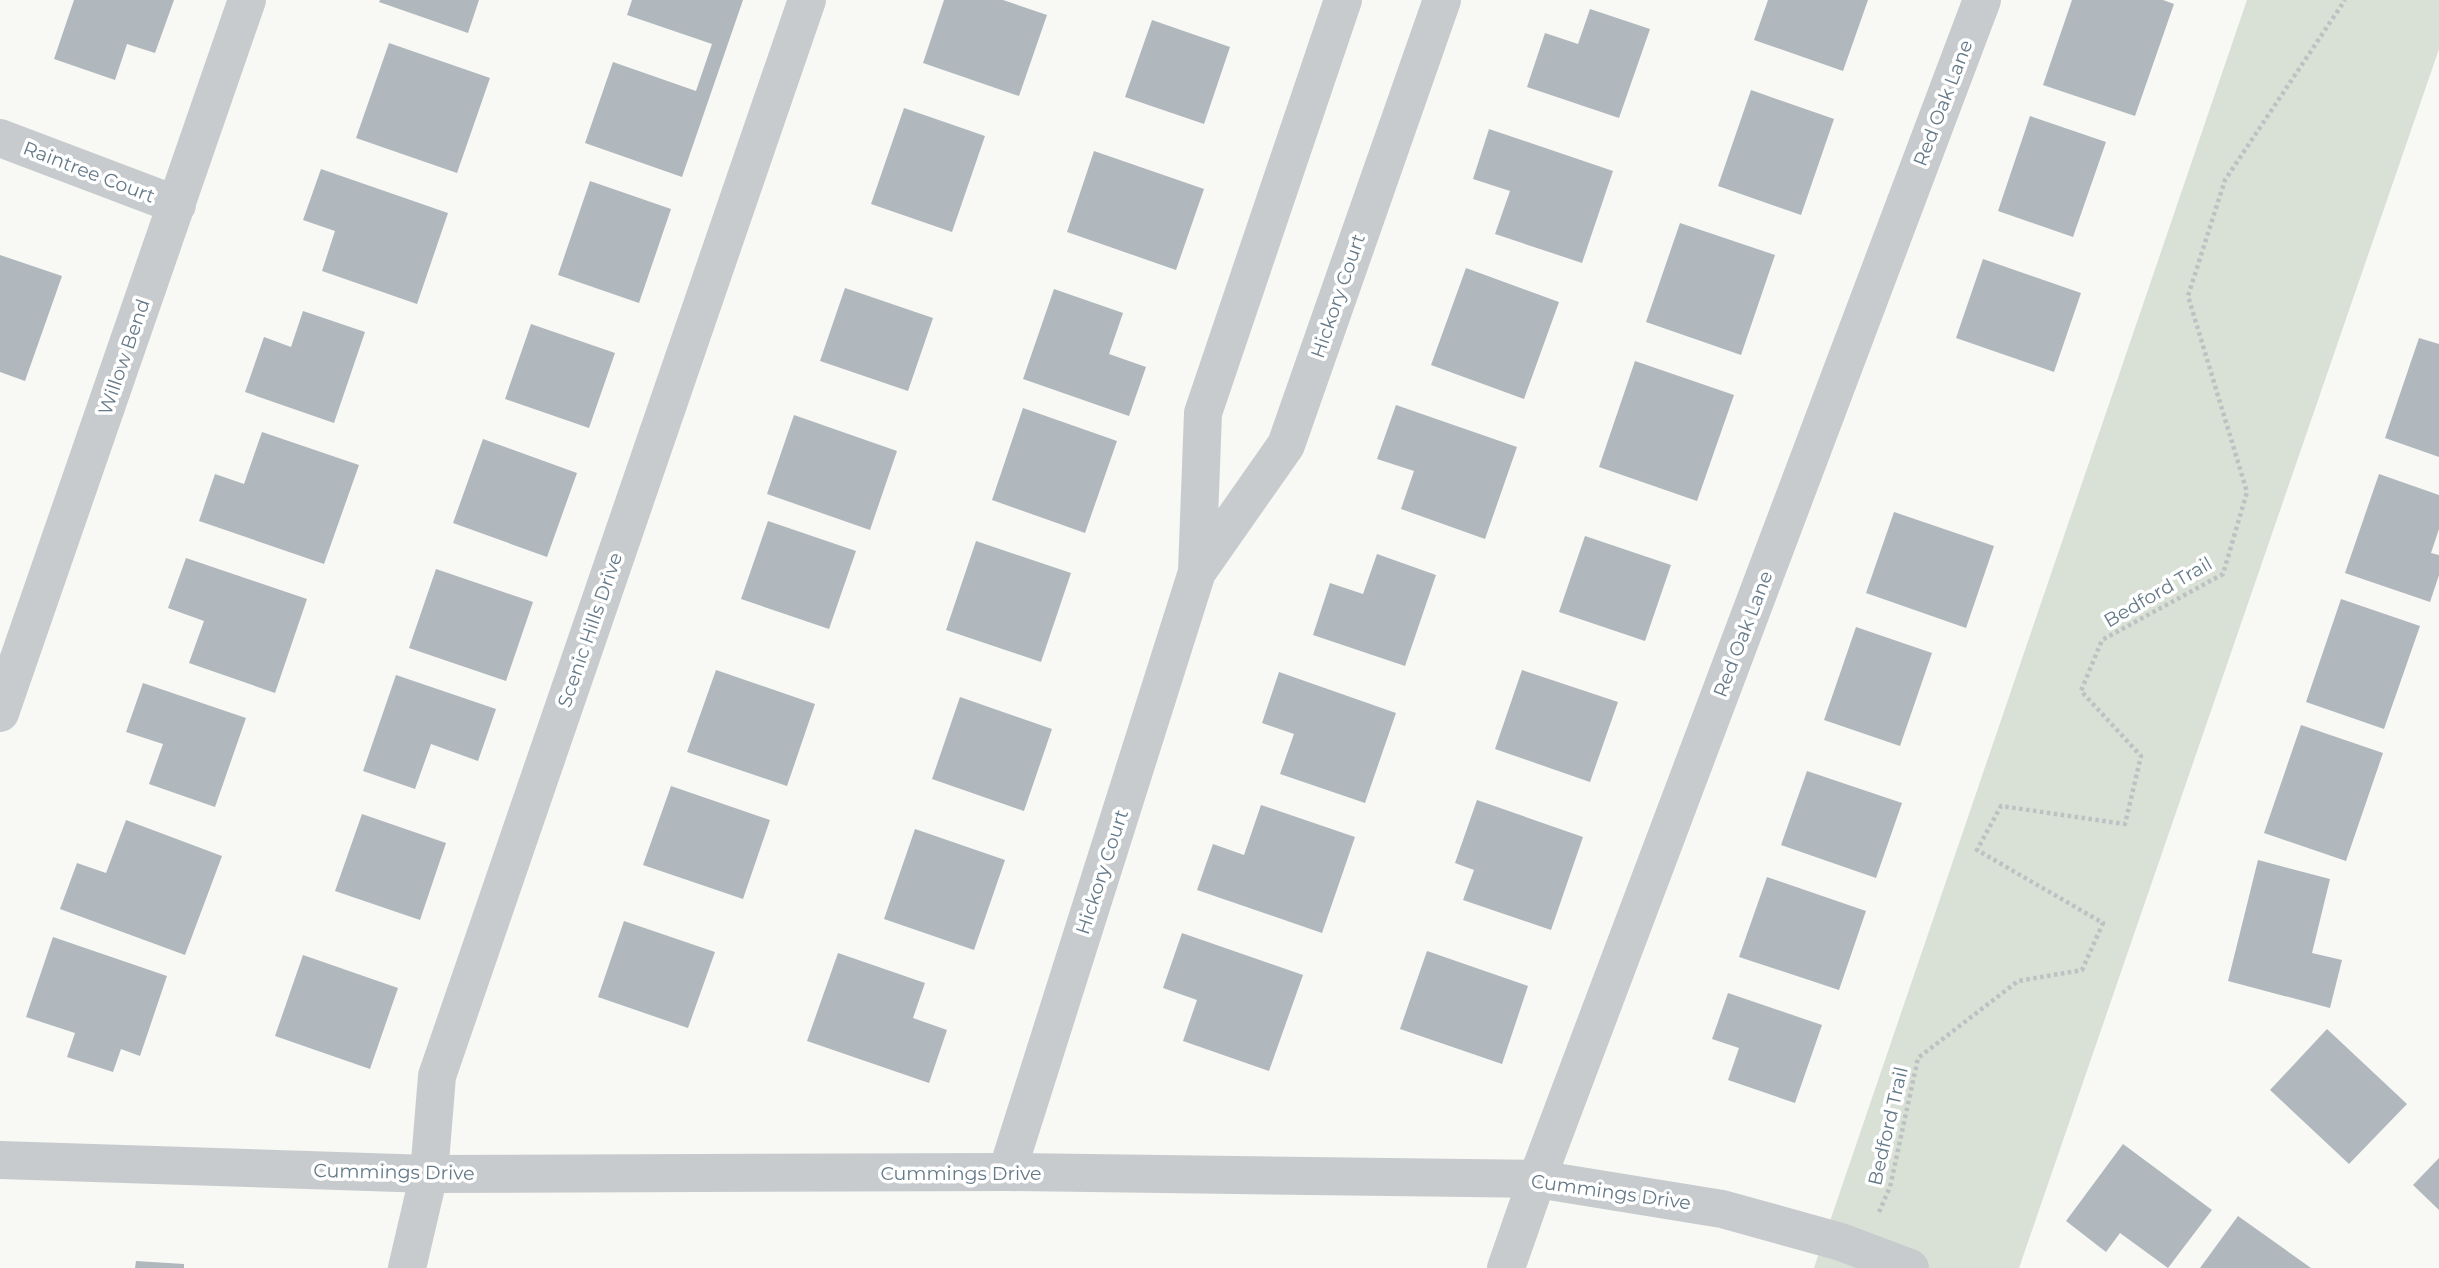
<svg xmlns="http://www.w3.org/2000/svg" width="2439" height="1268" font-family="Montserrat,sans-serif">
<rect width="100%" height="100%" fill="#f8f8f4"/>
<!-- green -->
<path fill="#d9e0d5" d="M2247,0H2439V49L2019,1268H1814Z"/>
<!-- building -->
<path fill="#b0b8be" d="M74,0H174L155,53L127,44L115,80L54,59Z
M380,0H479L468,33L379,2Z
M632,0H743L682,177L585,143L613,62L696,91L712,44L627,15Z
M944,0H1003L1047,15L1019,96L923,63Z
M1768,0H1868L1843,71L1754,40Z
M2072,0H2163L2174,4L2135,116L2043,85Z
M1590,9L1650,29L1619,118L1527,87L1545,33L1578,44Z
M1152,20L1230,47L1204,124L1125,97Z
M389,43L490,78L457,173L356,138Z
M1751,90L1834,119L1801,215L1718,186Z
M904,108L985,136L952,232L871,204Z
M2030,116L2106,142L2073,237L1998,211Z
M1489,129L1613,171L1582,263L1495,234L1510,191L1473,179Z
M1094,151L1204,189L1176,270L1067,232Z
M321,169L448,213L417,304L322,271L335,231L303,220Z
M590,181L671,209L639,303L558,275Z
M1680,223L1775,255L1741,355L1646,322Z
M0,255L62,276L25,381L0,372Z
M1983,259L2081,293L2054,372L1956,338Z
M1466,268L1559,302L1524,399L1431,365Z
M845,288L933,318L908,391L820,361Z
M1054,289L1123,313L1109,354L1146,367L1129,416L1023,379Z
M303,311L365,332L334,423L245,392L264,337L291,347Z
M531,324L615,353L589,428L505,399Z
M2419,338L2439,344V457L2385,438Z
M1635,361L1734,395L1697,501L1599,467Z
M1396,405L1517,447L1485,539L1401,509L1414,471L1377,459Z
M1023,408L1117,441L1085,533L992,500Z
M794,415L897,451L870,530L767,494Z
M262,432L359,465L324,564L199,521L215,474L244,484Z
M483,439L577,473L547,557L453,523Z
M2379,474L2439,495V529L2431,553L2439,555V575L2430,602L2345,573Z
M1894,512L1994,546L1966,628L1866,593Z
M768,521L856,551L829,629L741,599Z
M1585,536L1671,565L1645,641L1559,612Z
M976,541L1071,573L1041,662L946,630Z
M1377,554L1436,575L1405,666L1313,635L1330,583L1363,594Z
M186,558L307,599L275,693L189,663L204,621L168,608Z
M436,569L533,602L506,681L409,648Z
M2341,599L2420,626L2384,729L2306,702Z
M1856,627L1932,653L1900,746L1824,720Z
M716,670L815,704L787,786L687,752Z
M1522,670L1618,702L1590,782L1495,749Z
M1279,672L1396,713L1365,803L1280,774L1294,734L1262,723Z
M396,675L496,709L478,761L431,744L415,789L363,771Z
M143,683L246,718L215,807L149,784L163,744L126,732Z
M960,697L1052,729L1024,811L932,779Z
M2301,725L2383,753L2346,861L2264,833Z
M1807,771L1902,803L1876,878L1781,845Z
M671,786L770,820L743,899L643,865Z
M1477,800L1583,837L1551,930L1463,900L1474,870L1455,863Z
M1261,805L1355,837L1322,933L1197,890L1213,844L1244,855Z
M362,814L446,843L420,920L335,891Z
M126,820L222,856L185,955L60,909L77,863L106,873Z
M915,829L1005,860L974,950L884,919Z
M2258,860L2330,879L2312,953L2342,960L2330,1008L2228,981Z
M1767,877L1866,911L1839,990L1739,957Z
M624,921L715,952L688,1028L598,997Z
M1182,933L1303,975L1269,1071L1183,1041L1197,1000L1163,988Z
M53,937L167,976L140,1056L121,1049L113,1072L67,1057L75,1033L26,1017Z
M1427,951L1528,986L1502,1064L1400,1029Z
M838,953L925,983L913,1018L947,1030L929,1083L807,1041Z
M303,955L398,988L370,1069L275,1036Z
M1728,993L1822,1025L1795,1103L1728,1080L1739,1048L1712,1039Z
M2327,1029L2407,1104L2349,1164L2270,1090Z
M2123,1144L2212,1210L2168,1268L2120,1233L2106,1252L2066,1221Z
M2439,1158V1210L2413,1185Z
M2238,1216L2311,1268H2200Z
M136,1261L184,1264V1268H135Z"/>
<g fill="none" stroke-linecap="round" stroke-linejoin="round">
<!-- path -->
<path stroke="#bec1c3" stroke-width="4.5" stroke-dasharray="3.5 3.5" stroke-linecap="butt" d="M1879,1212L1890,1187L1918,1058L2018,981L2082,970L2103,923L1977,850L2001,806L2125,824L2141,756L2081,691L2102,640L2223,574L2247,492L2188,296L2225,180L2345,0"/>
<!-- minor -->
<path stroke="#c7cbce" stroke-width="38" d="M0,138L177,205
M1197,572L1286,445L1442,0
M0,713L247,0
M1007,1172L1197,572L1203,413L1343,0
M407,1268L429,1174L437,1076L807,0
M1506,1268L1537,1179L1982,0"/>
<!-- tertiary -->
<path stroke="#c7cbce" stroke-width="38" d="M0,1160L429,1174L1007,1172L1537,1179L1722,1209L1841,1242L1910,1268"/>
</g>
<g text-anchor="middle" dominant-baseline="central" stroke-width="7" stroke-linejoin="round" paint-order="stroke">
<!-- street labels -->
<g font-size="19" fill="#647988" stroke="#fff">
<text transform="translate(1943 103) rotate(-69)">Red Oak Lane</text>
<text transform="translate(89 172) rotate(21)">Raintree Court</text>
<text transform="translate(1338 296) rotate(-71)">Hickory Court</text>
<text transform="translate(124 357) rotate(-71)">Willow Bend</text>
<text transform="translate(2158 592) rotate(-30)">Bedford Trail</text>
<text transform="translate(590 630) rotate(-71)">Scenic Hills Drive</text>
<text transform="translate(1743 634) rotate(-69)">Red Oak Lane</text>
<text transform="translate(1102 872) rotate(-72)">Hickory Court</text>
<text transform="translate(1888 1126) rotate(-77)">Bedford Trail</text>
<text transform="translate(394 1172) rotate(1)">Cummings Drive</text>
<text x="961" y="1173">Cummings Drive</text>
<text transform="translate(1611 1192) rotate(8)">Cummings Drive</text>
</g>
</g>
</svg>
